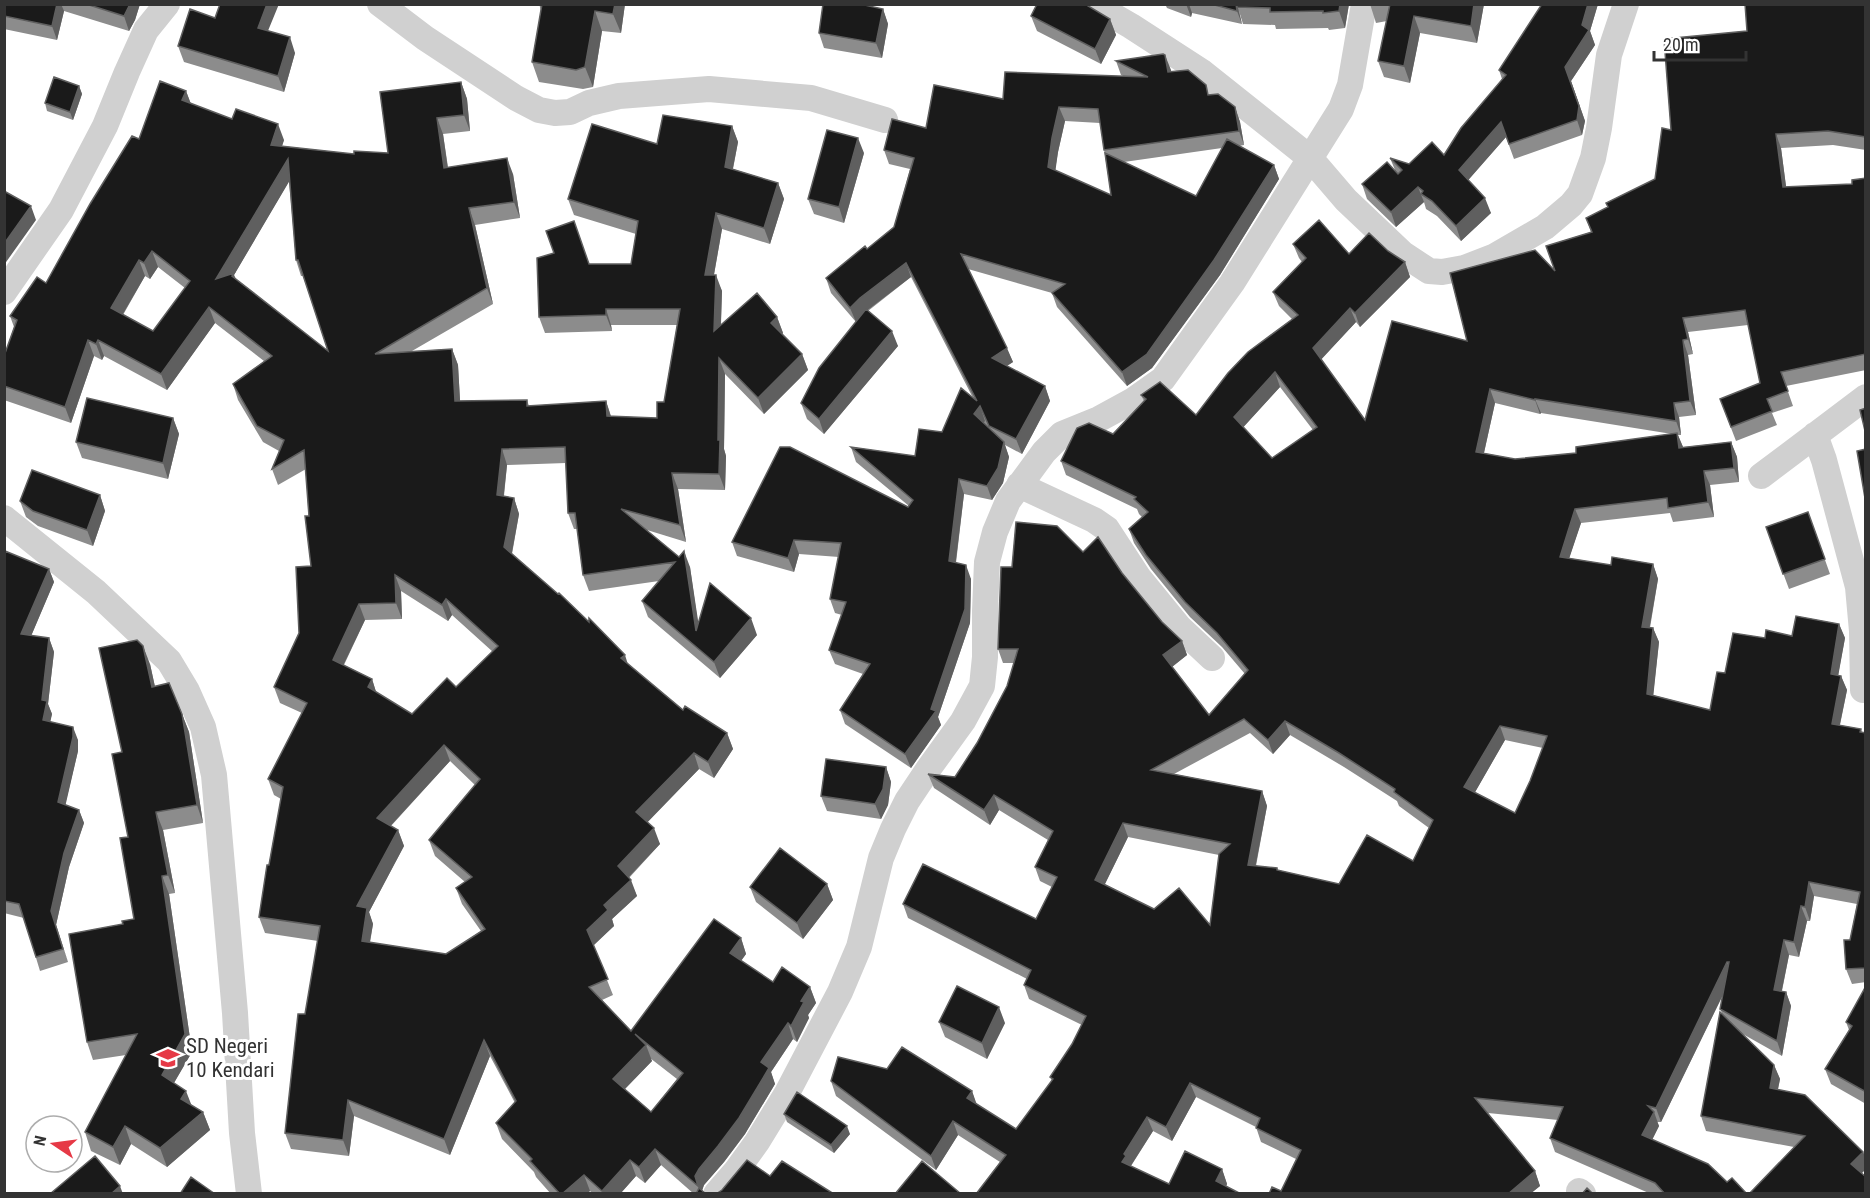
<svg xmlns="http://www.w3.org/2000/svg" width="1870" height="1198" font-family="'Roboto Condensed',sans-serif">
<rect width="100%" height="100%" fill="#fff"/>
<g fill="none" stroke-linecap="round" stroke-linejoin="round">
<!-- street -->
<path stroke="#d0d0d0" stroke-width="26" d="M380,4L425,38L516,98L539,110L555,113L570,112L589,103L619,96L709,89L811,98L885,120
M1093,4L1131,26L1202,72L1310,158L1346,200L1403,254L1429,271L1442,272L1464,268L1495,256L1545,227L1571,205L1580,194L1593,158L1599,128L1609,55L1626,4
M4,292L61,210L105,126L127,72L146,30L167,4
M1815,435L1824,460L1858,587L1862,631L1863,690
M1761,476L1866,397
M1019,485L1094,520L1107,529L1139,578L1179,627L1212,658
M4,518L96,592L169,661L187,691L203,727L214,775L235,1013L242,1133L249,1194
M1579,1191L1583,1194
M716,1194L736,1171L757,1142L787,1093L840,992L859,947L881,858L893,829L907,801L929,768L963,721L982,686L985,657V611L987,562L995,532L1008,501L1044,452L1062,434L1099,419L1132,401L1163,379L1232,283L1341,109L1350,85L1364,4"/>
</g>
<!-- wall -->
<path fill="#8c8c8c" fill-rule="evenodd" d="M4,4H140L135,20L129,31L64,11L57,40L4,29Z
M539,4H625L621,33L602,31L593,87L583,89L539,82L532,62L541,10Z
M1165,4H1349L1345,28L1329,30L1328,28L1276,29L1275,25L1243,24L1239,11L1242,24L1192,13L1191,17L1167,8Z
M1370,4H1484L1477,43L1420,33L1410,83L1384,77L1378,61L1387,21L1376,23Z
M1542,4H1598L1590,31L1595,45L1571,81L1585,121L1582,135L1514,159L1506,137L1468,180L1491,213L1461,241L1437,216L1426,209L1424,202L1396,227L1367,199L1362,184L1395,170L1390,158L1409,164L1444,155L1502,79L1499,70Z
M1745,4H1866V150L1833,145L1781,148L1786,187L1852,184V180L1866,178V370L1786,386L1793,406L1772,413L1777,425L1736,441L1720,399L1760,383L1748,325L1688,332L1693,354L1688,355L1696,415L1679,417L1681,435H1678L1683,447L1731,442L1737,457L1739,482L1710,485L1714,517L1673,522L1670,513L1581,523L1569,558L1611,565L1612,557L1653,564L1658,579L1650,628H1653L1659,642L1653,695L1710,710L1717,672L1725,673L1733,633L1765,638L1766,630L1792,636L1796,616L1839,624L1845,638L1838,675L1841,676L1847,690L1840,725L1861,729L1862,732L1866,733V982L1852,984L1846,969L1844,940H1850L1857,904L1814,896L1810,921H1807L1799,957L1789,955L1782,991L1786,992L1791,1006L1782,1056L1741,1033L1774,1065L1780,1079L1778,1090L1805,1095L1863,1152L1866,1158V1169L1861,1173L1866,1177V1194H1749L1794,1147L1706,1131L1701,1116L1720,1012L1722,1013L1720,1009L1722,997L1661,1122H1657L1659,1126L1652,1140L1708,1164L1727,1182L1732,1178L1747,1194H1651L1555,1152L1550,1138L1558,1120L1488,1113L1535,1171L1540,1186L1530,1194H1269L1272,1187L1281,1191L1296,1159L1261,1142L1256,1127L1196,1097L1172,1141L1153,1131L1131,1166L1169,1184L1185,1151L1222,1169L1227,1184L1226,1186L1241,1194H976L1000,1162L958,1135L936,1170L836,1096L831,1081L838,1057L887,1069L902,1047L972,1091L976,1104L1016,1129L1052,1081L1050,1077L1072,1044L1082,1025L1029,999L1024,985L1027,979L908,918L903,904L923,864L1036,919L1052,887L1040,881L1035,867L1048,840L999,810L990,825L934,788L928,774L955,777L977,743L1007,686L1014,663H1003L998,649L1001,567H1012L1016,522L1057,526L1083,552L1098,537L1122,573L1162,622L1182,641L1187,655L1172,667L1209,715L1245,674L1222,647L1190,617L1151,569L1134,543L1129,529L1142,517L1139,514L1137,509L1066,475L1061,461L1077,428L1089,423L1113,434L1144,401L1141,395L1160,382L1196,415L1228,373L1248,352L1292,319L1279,306L1273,292L1302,262L1299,258L1293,244L1319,220L1349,254L1369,233L1388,251L1405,262L1410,277L1360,327L1356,322L1321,359L1365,420L1392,321L1467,341L1450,273L1535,250L1555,271L1546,246L1591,232L1586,218L1608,207L1606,203L1655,179L1662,128L1671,130L1664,39L1747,31ZM1280,387L1313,430L1272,458L1243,427ZM1495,403L1540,414L1541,413L1672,434L1576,447V453L1515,459L1484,453ZM1250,733L1273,754L1290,735L1344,767L1397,801L1399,806L1429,828L1413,861L1367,835L1339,884L1278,870L1277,868L1256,866L1267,806L1262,791L1174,774ZM1505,740L1543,748L1530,781L1515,813L1475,792ZM1128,837L1219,855L1210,925L1179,888L1154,909L1105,884Z
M883,9L888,24L882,58L824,48L819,33Z
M1031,16L1110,19L1116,35L1101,64L1037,31Z
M215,18L268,31L295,53L284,92L184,62L178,46Z
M1116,61L1171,70V71L1210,95L1235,107L1240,122L1244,145L1239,146L1274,165L1279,179L1220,275L1152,368L1127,386L1057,307L1052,293L968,269L1013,362L1007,366L1045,386L1050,401L1022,454L1005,445L1009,457L1003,483L992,500L964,494L956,563L971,579L970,623L938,717L941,725L911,768L845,724L840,710L863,674L835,664L829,650L842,615L835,613L830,599L839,557L799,554L794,572L737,556L732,542L908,507L909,506L856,462L851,447L915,456L942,432L973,398L911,277L868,311L898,346L824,434L807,419L801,403L856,322L831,293L826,278L867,249L894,227L910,169L889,164L884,150L926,128L1003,99L1123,76L1121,75ZM1065,121L1100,123L1111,195L1055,170L1058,152ZM1222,148L1196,196L1124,162Z
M461,82L467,99L470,131L443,134L448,167L513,174L520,218L475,225L493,304L412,351L452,349L458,365L460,401L527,400L529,406L606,401L611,416L657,418L664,402L677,325H611L612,331L545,333L539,317L589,264H631L636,234L574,215L568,199L657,144L732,126L738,142L733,169L778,183L784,199L770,244L722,229L714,275L722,291L721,325L777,317L783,333L782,334L802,354L808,370L764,414L725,374L724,449L726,456L725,490L678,489L686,542L647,530L690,567L698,624L757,635L720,678L648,617L642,601L659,581L589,591L583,575L578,529H574L568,513L566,463L507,465L504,496L514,498L519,514L512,554L628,665L683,710L727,733L733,749L714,778L699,769L647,822L660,844L629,878L637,896L612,919L614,926L593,945L613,995L602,1000L631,1031L741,938L746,954L741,961L773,982L810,987L816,1003L808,1015L809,1018L797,1042L793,1039L771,1072L775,1084L745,1134L724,1162L704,1185L702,1190L706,1194H694L661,1165L645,1183L636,1176L620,1194H593L590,1191L586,1194H551L536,1177L534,1172L502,1139L496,1123L515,1103L490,1056L450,1155L354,1116L349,1156L291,1149L285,1133L318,941L265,933L259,917L281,799L274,795L268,779L302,713L280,703L274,687L299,633L311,566L306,469L278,485L272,469L279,451L263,442L238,400L233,384L264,361L215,323L167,390L104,356L102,360L94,356L71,423L4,400V356L14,327L10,316L46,283L139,139L186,91L191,104L284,140L282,146L354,154L388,153ZM289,181L296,260L301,276H303L328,351L236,279L234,275ZM158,267L185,288L153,331L123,315L145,276L150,279ZM401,591L448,621L452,615L493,652L456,687L412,714L376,692L372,679L344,665L365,620L402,619ZM450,761L475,785L429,840L435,856L465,882L456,888L462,904L481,931L446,954L370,943L373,924L369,912L404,846L398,830L391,826ZM650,1058L677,1079L651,1112L625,1089L652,1061Z
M79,86L82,94L73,120L47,111L45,103Z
M864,153L844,223L814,214L808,199Z
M173,418L179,434L168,479L82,458L76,442Z
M100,495L105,511L93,546L38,526L26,517L20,501Z
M1808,512L1830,574L1789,589L1766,527Z
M4,552L49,569L54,582L31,636L49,638L54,652L48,704L52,714L50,721L78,740V751L65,805L79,810L84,823L69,867L56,925L68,962L40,971L24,918L4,913Z
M150,664L155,687L182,714L189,732L203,823L163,830L175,893L169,894L192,1052L174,1083L191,1105L203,1112L210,1130L167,1167L131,1144L120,1165L91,1151L85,1132L126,1055L93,1060L87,1042L123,924L134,919L122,752Z
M886,767L891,782L888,805L881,819L827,811L821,796Z
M827,884L833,900L803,939L756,902L750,887Z
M1866,986V1104L1831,1084L1825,1069L1849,1030L1846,1022Z
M939,1022L1005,1023L987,1059L945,1037Z
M784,1114L850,1134L834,1153L787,1122Z"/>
<!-- shaded-wall -->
<path fill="#5f5f5f" d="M57,4H61L64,11L57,40L52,26Z
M130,4H140L135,20L129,31L124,16Z
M267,4H279L263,43L258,28Z
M615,4H625L621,33L613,14Z
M1186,4H1189L1192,13L1191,17Z
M1236,4H1237L1242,24L1237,11Z
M1340,4H1349L1345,28L1339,11Z
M1474,4H1484L1477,43L1471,26Z
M1588,4H1598L1590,31L1595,45L1571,81L1585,121L1582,135L1577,120L1565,67L1582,25Z
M883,9L888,24L882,58L876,43Z
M595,11L602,31L593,87L585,67Z
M1414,16L1420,33L1410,83L1404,66Z
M1110,19L1116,35L1101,64L1095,49Z
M290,37L295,53L284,92L278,76Z
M1165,55L1171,70L1173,86L1168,72Z
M461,82L467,99L470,131L464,115Z
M79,86L82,94L73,120L70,112Z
M186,91L192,107L182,100Z
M1059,107L1065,121L1058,152L1054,181L1048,167L1052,138Z
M1235,107L1240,122L1244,145L1239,131Z
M437,118L443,134L450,184L444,168Z
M1501,122L1506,137L1464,185L1459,170Z
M278,124L284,140L277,161L271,145Z
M732,126L738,142L730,183L725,167Z
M1776,134L1781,148L1788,201L1783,187Z
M858,138L864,153L844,223L839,207Z
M507,158L513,174L520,218L514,202Z
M288,159L293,175L234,275L239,289L216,279Z
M1274,165L1279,179L1220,275L1152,368L1127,386L1122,372Z
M778,183L784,199L770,244L764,228Z
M1418,187L1424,202L1396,227L1391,212Z
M1485,198L1491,213L1461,241L1456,226Z
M31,206L36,220L4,265V244Z
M469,208L475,225L493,304L487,288Z
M716,213L722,229L711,291L705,275Z
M152,251L158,267L150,279L144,263Z
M139,260L145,276L117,324L111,308Z
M1405,262L1410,277L1360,327L1355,313Z
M906,263L911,277L865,312L856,322L850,308L860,298Z
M716,275L722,291L720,347L714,331Z
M209,307L215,323L167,390L161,374Z
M1350,308L1356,322L1318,363L1313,348Z
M606,309L611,325L612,331L606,315Z
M777,317L783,333L777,339L771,323Z
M1683,318L1688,332L1693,354L1688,339Z
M892,331L898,346L824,434L819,419Z
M88,340L94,356L71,423L65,407Z
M98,340L104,356L102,360L96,344Z
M1683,340L1688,355L1696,415L1690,401Z
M1007,348L1013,362L997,372L992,358Z
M452,349L458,365L461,417L455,401Z
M802,354L808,370L764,414L758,398Z
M719,358L725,374L724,449L726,456L725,490L719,474L718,440Z
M1275,372L1280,387L1239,432L1234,417Z
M1045,386L1050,401L1022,454L1016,439Z
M1490,389L1495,403L1481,466L1476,452Z
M1535,399L1541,413L1540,414L1535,400Z
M606,401L611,417L607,416Z
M1674,403L1679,417L1681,435L1676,421Z
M980,406L985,421L979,428L974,414Z
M173,418L179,434L168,479L163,463Z
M1677,433L1683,447L1679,448Z
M1004,442L1009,457L1003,483L992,500L987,486Z
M1731,442L1737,457L1739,482L1734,468Z
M502,449L507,465L502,511L497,495Z
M1704,471L1710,485L1714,517L1708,502Z
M672,473L678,489L686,542L680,525Z
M959,479L964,494L954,576L949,561Z
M100,495L105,511L93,546L87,530Z
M514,498L519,514L510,563L504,547Z
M1575,509L1581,523L1565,571L1560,557Z
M794,540L799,554L794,572L788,558Z
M684,551L690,567L702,647L696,631Z
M1653,564L1658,579L1647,642L1642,627Z
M966,565L971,579L970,623L938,717L941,725L911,768L905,754L931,709Z
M49,569L54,582L26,648L21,634Z
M395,575L401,591L402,619L396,603Z
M446,599L452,615L448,621L442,605Z
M359,604L365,620L338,676L333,660Z
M751,618L757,635L720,678L714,662Z
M1839,624L1845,638L1836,688L1831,674Z
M1653,628L1659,642L1652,708L1647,694Z
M49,638L54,652L48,704L52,714L48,733L43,720L42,700Z
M1182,641L1187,655L1168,670L1163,655Z
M143,646L150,664L159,705L152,687Z
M625,655L630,671L621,658Z
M1841,676L1847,690L1837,738L1832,724Z
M372,679L377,695L368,687Z
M182,714L189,732L203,823L197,805Z
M1285,721L1290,735L1273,754L1268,740Z
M1500,726L1505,740L1470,801L1464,787Z
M73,727L78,740V751L63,816L58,802Z
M727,733L733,749L714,778L708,762Z
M444,745L450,761L383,834L377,818Z
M694,753L699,769L642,828L636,812Z
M886,767L891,782L888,805L881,819L875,804Z
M1262,791L1267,806L1253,879L1248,865Z
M994,795L999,810L990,825L984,810Z
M79,810L84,823L69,867L56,925L68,962L51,911L64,853Z
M156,812L163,830L175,893L168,875Z
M1123,823L1128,837L1100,894L1095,880Z
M654,828L660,844L624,882L618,866Z
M398,830L404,846L369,912L373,924L367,957L362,941L357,906Z
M162,876L169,894L192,1052L168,1093L162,1075Z
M631,880L637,896L612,919L614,926L593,946L587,930L604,905Z
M1809,882L1814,896L1810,921L1805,907Z
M827,884L833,900L803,939L797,923Z
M1801,906L1807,921L1799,957L1794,942Z
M741,938L746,954L735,969L730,953Z
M1784,940L1789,955L1779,1004L1774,990Z
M1727,962L1732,976L1661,1122L1656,1108Z
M810,987L816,1003L808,1015L809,1018L797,1042L791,1026L801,1001Z
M1786,992L1791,1006L1782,1056L1777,1041Z
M999,1007L1005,1023L987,1059L982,1043Z
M788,1023L793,1039L771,1072L775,1084L745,1134L724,1162L704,1185L701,1194L695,1176L699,1169L761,1062Z
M484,1040L490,1056L450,1155L444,1139Z
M646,1045L652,1061L619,1095L613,1079Z
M1774,1065L1780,1079L1775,1102L1770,1088Z
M1190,1083L1196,1097L1172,1141L1166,1127Z
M186,1091L193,1109L181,1099Z
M972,1091L977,1105L967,1098Z
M348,1100L354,1116L349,1156L343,1140Z
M203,1112L210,1130L167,1167L160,1148Z
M1654,1112L1659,1126L1647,1150L1642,1135Z
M1147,1117L1153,1131L1130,1167L1122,1162L1124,1154Z
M953,1121L958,1135L936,1170L931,1156Z
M125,1126L131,1144L120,1165L113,1147Z
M847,1126L850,1134L834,1153L831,1145Z
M655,1149L661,1165L645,1183L639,1167Z
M1863,1152L1866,1158V1169L1857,1178L1851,1164Z
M630,1160L636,1176L620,1194H603L602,1191Z
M1222,1169L1227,1184L1223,1194L1216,1181Z
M1535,1171L1540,1186L1530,1194H1508Z
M584,1175L590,1191L586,1194H562Z
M120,1186L123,1194H111Z"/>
<!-- building -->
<path fill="#1a1a1a" stroke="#5f5f5f" stroke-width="1.5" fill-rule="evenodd" d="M4,4H57L52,26L4,16Z
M86,4H130L124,16Z
M220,4H267L258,28L290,37L278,76L178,46L190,9L215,18Z
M542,4H615L613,14L595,11L585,67L576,70L532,62Z
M823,4H860L883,9L876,43L819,33Z
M1037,4H1085L1110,19L1095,49L1031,16Z
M1211,4H1236L1237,11Z
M1237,4H1340L1339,11L1323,13V11L1270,12V8L1237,7Z
M1390,4H1474L1471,26L1414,16L1404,66L1378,61Z
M1542,4H1588L1582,25L1589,30L1565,67L1579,106L1577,120L1509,144L1501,122L1459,170L1485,198L1456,226L1432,201L1421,194L1423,191L1418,187L1391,212L1362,184L1387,162L1398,174L1402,170L1390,158L1409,164L1432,142L1444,155L1461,128L1506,75L1499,70Z
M1745,4H1866V137L1828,131L1776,134L1783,187L1852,184V180L1866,178V354L1781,372L1788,391L1767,399L1772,411L1731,427L1720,399L1760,383L1745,310L1683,318L1688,339L1683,340L1690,401L1674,403L1676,421L1535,399V400L1490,389L1476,452L1515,459L1576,453V447L1677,433L1679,448L1731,442L1734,468L1704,471L1708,502L1668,508L1667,498L1575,509L1560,557L1611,565L1612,557L1653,564L1642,627L1653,628L1647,694L1710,710L1717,672L1725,673L1733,633L1765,638L1766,630L1792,636L1796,616L1839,624L1831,674L1841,676L1832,724L1861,729L1860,732L1866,733V968L1846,969L1844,940H1850L1860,892L1809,882L1805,907L1801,906L1794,942L1784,940L1774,990L1786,992L1777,1041L1720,1009L1729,962H1727L1656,1108L1648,1106L1654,1112L1642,1135L1708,1164L1727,1182L1732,1178L1747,1194H1665L1655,1183L1550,1138L1563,1107L1475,1098L1535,1171L1508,1194H1269L1272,1187L1281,1191L1301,1150L1256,1128L1260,1118L1190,1083L1166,1127L1147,1117L1124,1154L1126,1156L1122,1162L1169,1184L1185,1151L1222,1169L1216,1181L1241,1194H976L1006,1155L953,1121L931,1156L831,1081L838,1057L887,1069L902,1047L972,1091L967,1098L1016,1129L1053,1079L1050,1077L1072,1044L1086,1016L1024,985L1031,970L903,904L923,864L1036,919L1057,877L1035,867L1053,831L994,795L984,810L928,774L955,777L977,743L1007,686L1018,649H998L1001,567H1012L1016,522L1057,526L1083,552L1098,537L1122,573L1162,622L1182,641L1163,655L1209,715L1248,670L1217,633L1185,602L1146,555L1129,529L1148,512L1134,499L1136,497L1061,461L1077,428L1089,423L1113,434L1146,399L1141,395L1160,382L1196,415L1228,373L1248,352L1298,315L1273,292L1306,258L1293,244L1319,220L1349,254L1369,233L1388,251L1405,262L1355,313L1350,308L1313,348L1365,420L1392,321L1467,341L1450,273L1535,250L1555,271L1546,246L1592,232L1586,218L1608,207L1606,203L1655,179L1662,128L1671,130L1664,39L1747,31ZM1275,372L1317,427L1272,458L1234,417ZM1244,719L1268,740L1285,721L1339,753L1395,789L1394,792L1433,820L1413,861L1367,835L1339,884L1277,870V868L1248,865L1262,791L1151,770ZM1500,726L1547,736L1530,781L1515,813L1464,787ZM1123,823L1230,844L1219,854L1210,925L1179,888L1154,909L1095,880Z
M1163,54L1165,55L1168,72L1188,70L1206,85L1208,95L1218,94L1235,107L1239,131L1104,150L1098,109L1059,107L1052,138L1048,167L1111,195L1105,153L1196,196L1227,139L1274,165L1214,260L1147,354L1122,372L1052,293L1065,284L961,254L1007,348L992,358L1045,386L1016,439L989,426L980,406L974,414L1004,442L998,468L987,486L959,479L949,561L966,565L965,609L931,709L936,711L905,754L840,710L870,664L829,650L846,602L830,599L841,543L794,540L788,558L732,542L780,447H790L908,507L913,500L851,447L915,456L919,429L942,432L961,388L977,401L906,263L860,298L850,308L826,278L865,246L867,249L894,227L914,158L884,150L892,119L926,128L934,85L1003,99L1005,72L1148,77L1116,61Z
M54,77L79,86L70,112L45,103Z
M160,81L186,91L182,100L232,119L236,109L278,124L271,145L354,154V151L388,153L380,92L461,82L464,115L437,118L444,168L507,158L514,202L469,208L487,288L375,354L452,349L455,401L527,400V406L606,401L607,416L657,418V402H664L680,309H606V315L539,317L537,258L554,253L546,231L574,221L589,264H631L638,221L568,199L592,124L657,144L663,115L732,126L725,167L778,183L764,228L716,213L705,275H716L714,331L757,293L777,317L771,323L802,354L758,398L719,358L718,440H720L719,474L672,473L680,525L621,509L679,557L684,551L696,631L710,583L751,618L714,662L642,601L675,562L583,575L575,513H568L565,447L502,449L497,495L514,498L504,547L558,594L559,593L589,622V618L625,655L621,658L683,710L685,706L727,733L708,762L694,753L636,812L654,828L618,866L631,880L604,905L608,910L587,930L608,979L589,987L631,1031L714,919L741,938L730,953L773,982L782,967L810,987L801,1001L804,1002L791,1026L788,1023L761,1062L769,1068L739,1118L718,1146L699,1169L695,1176L698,1186L655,1149L639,1167L630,1160L602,1191L584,1175L562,1194H560L530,1161L532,1159L496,1123L516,1101L484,1040L444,1139L348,1100L343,1140L285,1133L298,1014H305L320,926L259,917L267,865H269L283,787L268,779L307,703L274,687L299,633L296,567L311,566L305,516H309L304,450L272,469L284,440L257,426L233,384L272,356L209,307L161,374L98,340L96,344L88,340L65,407L4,386V356L17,320L10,316L37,277L46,283L90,204L132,136L139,139ZM288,159L296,260H298L328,351L232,276L234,273L216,279ZM152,251L190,281L153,331L111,308L139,260L144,263ZM395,575L442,605L446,599L498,646L456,687L447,678L412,714L368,687L372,679L333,660L359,604L396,603ZM444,745L480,779L429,840L472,877L456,888L485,929L446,954L362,941L367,908L357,906L398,830L377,818ZM635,1034L683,1073L651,1112L613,1079L646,1045Z
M827,130L858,138L839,207L808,199Z
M4,191L31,206L4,244Z
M866,309L892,331L819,419L801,403L819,368Z
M87,398L173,418L163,463L76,442Z
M1866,408V435L1860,410Z
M1866,449V504L1857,451Z
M32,470L100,495L87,530L33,511L20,501Z
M1808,512L1825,559L1783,574L1766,527Z
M5,551L49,569L21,634L49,638L42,700L47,701L43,720L73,727V737L58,802L79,810L64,853L51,911L63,949L36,957L19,904L4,901Z
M137,640L143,646L152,687L169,683L182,714L197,805L156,812L168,875L162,876L185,1034L162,1075L186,1091L181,1099L203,1112L160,1148L125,1126L113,1147L85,1132L137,1034L87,1042L69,934L123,924L122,921L134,919L120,838L128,837L112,754L122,752L99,648Z
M826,759L886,767L883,789L875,804L821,796Z
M780,848L827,884L797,923L750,887Z
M957,986L999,1007L982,1043L939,1022Z
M1866,986V1092L1825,1069L1852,1026L1846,1022Z
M1720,1012L1774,1065L1770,1088L1805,1095L1863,1152L1851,1164L1866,1177V1194H1749L1805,1136L1701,1116Z
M797,1092L847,1126L831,1145L784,1114Z
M95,1156L120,1186L111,1194H50Z
M747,1160L770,1176L782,1161L834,1194H716L722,1190Z
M922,1161L961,1194H895Z
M191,1177L215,1194H180Z
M699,1188L706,1194H696Z
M1587,1188L1593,1194H1582Z"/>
<!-- icons -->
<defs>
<g id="school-bare" transform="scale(1.8)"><path d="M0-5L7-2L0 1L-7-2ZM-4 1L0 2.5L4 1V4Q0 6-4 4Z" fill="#e63946" stroke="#fff" stroke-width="2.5" paint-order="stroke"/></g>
</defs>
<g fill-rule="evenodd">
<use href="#school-bare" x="168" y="1058"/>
</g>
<g text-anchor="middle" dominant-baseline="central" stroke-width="6" stroke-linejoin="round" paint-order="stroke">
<!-- poi labels -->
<g font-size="21" fill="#333" stroke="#fff" text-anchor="start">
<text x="186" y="1046">SD Negeri<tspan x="186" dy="24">10 Kendari</tspan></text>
</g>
</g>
<!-- border -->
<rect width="1870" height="1198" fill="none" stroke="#333333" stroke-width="12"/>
<!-- north arrow -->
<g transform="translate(54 1144) rotate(283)"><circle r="28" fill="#ffffff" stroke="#adadad" stroke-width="1.5"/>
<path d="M0-4.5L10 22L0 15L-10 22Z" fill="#e63946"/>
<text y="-9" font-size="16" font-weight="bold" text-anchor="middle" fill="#333333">N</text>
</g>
<!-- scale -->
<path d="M1654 51v9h92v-9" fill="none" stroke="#333333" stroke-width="3"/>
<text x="1663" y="51" font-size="18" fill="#333333" stroke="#ffffff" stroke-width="4.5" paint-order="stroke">20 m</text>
</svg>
